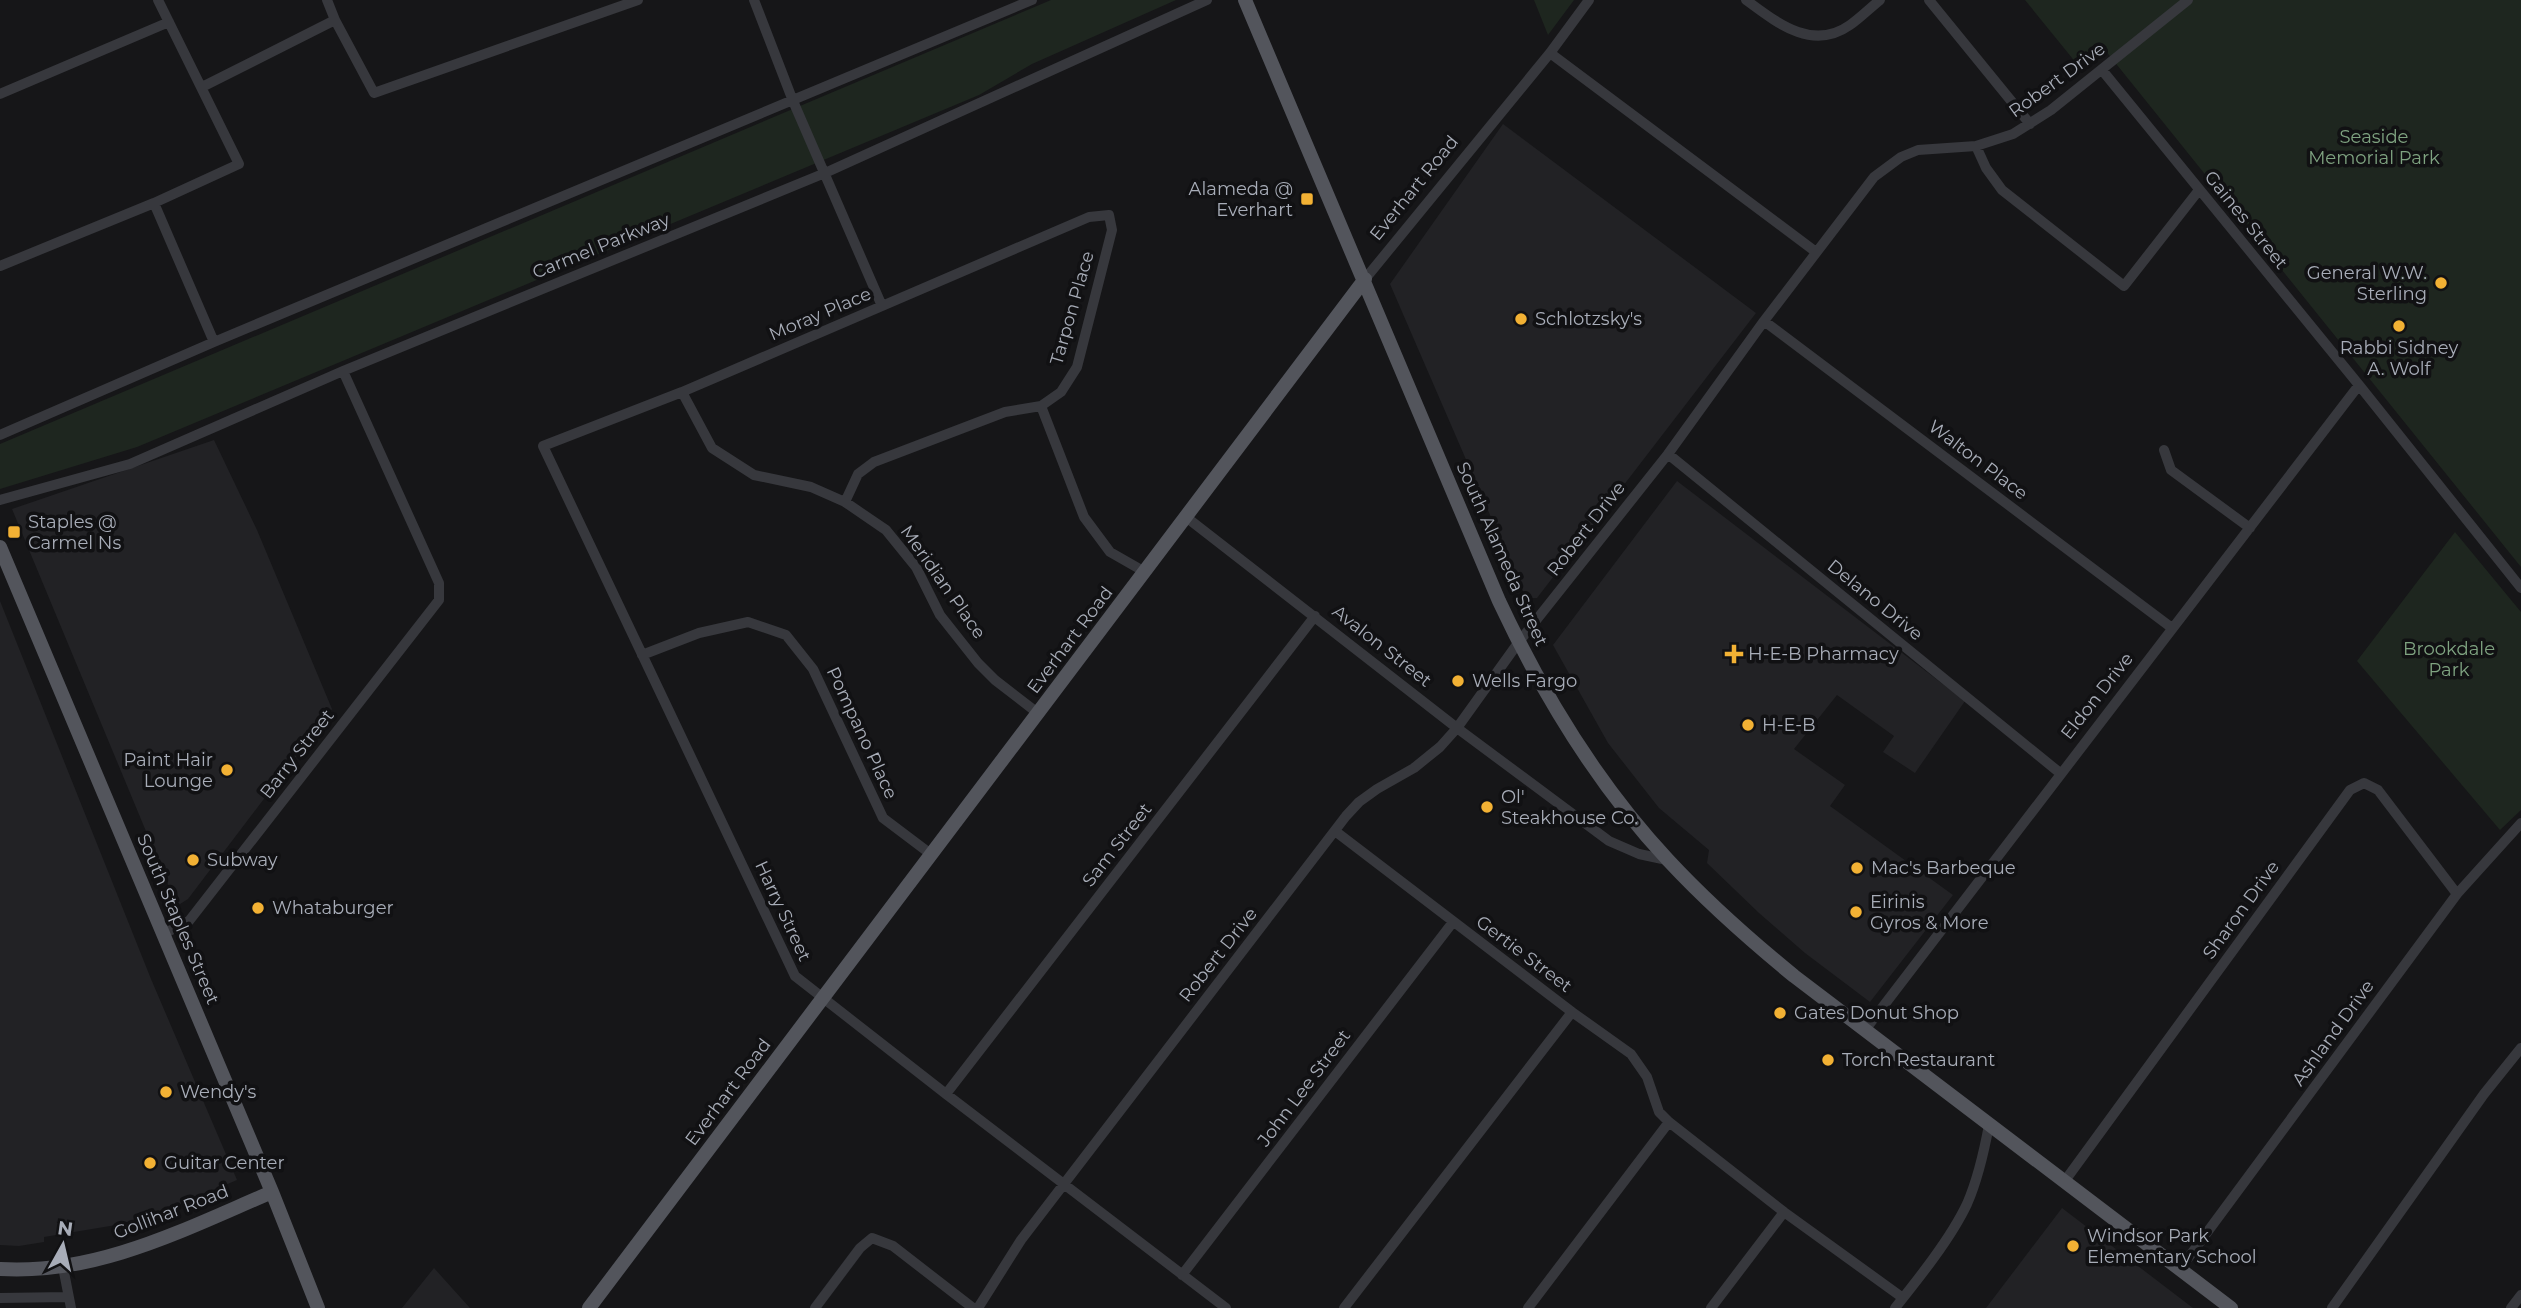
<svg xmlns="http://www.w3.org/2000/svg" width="2521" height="1308" font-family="Montserrat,sans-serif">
<rect width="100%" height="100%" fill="#161618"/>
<!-- built -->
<path fill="#222225" d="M1503,124L1756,313L1537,598H1526L1390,284Z
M214,440L257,530L332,709L188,899L180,904L175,901L12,509Z
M1677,481L1965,701L1915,773L1883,752L1894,736L1837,695L1794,749L1845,785L1830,806L1953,895L1870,1002L1805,953L1759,913L1707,863L1709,850L1659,808L1608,743L1553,645Z
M0,601L151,979L237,1180L120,1230L116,1225L44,1237V1242L19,1246L0,1245Z
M2062,1208L2193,1308H1986Z
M434,1268L470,1308H402Z"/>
<!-- green -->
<path fill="#1e261f" d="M1051,0H1176L1032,64L979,95L137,447L0,489V444Z
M1534,0H1574L1548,35Z
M2025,0H2521V567L2105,50L2081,69Z
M2455,532L2521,612V810L2500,830L2357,661Z"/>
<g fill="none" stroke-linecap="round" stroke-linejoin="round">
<!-- minor -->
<path stroke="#37383d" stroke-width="10" d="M327,0L335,20L374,93L638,0
M754,0L793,101L882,306
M1746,0C1776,22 1812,52 1850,25C1860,18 1870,8 1880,0
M1929,0L2030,124
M1550,53L1816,252
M2102,70L2359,385L2521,588
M202,87L335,20
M0,94L169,22
M1976,146L1986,168L2002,190L2124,286L2199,190
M154,203L214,342
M0,266L154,203L239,164L158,0
M1365,279L1550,53L1589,0
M1764,321L2172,628
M682,392L712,448L754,475L811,487L845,502L886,530L916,567L940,615L978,663L995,680L1039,714
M1041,406L1084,517L1110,552L1145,572
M0,435L214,342L1032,0
M2164,450L2171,470L2250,528
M1668,454L2060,773
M0,500L130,464L343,371L825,173L1207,0
M845,502L858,474L874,462L1005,412L1041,406L1061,392L1077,367L1112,230L1109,215L1089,217L682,392L543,446L795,976L946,1094L1226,1308
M1186,517L1457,728L1609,841L1639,854L1667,860
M642,655L699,633L748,622L786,635L813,669L883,818L932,855
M1335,831L1572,1012L1631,1054L1647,1077L1659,1112L1669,1122L1784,1212L1903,1298
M163,934L189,921L439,600V583L343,371
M1865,1030L2359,385
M946,1094L1315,616
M2064,1182L2350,790L2364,783L2378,790L2457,894
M63,1267L71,1308
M2180,1269L2457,894L2521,823
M1182,1275L1453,922
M0,1298L68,1297
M815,1308L860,1248L872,1238L893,1246L973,1308
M978,1308L1021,1240L1346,816L1359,802L1377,789L1414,768L1440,747L1457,728L1518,643L1668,454L1764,321L1874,177L1901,157L1918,150L1976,146L2013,134L2051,110L2188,0
M1344,1308L1572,1012
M1528,1308L1669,1122
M1711,1308L1784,1212
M1895,1308C1919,1278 1951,1238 1967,1204C1978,1179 1984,1152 1989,1125
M2332,1308L2484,1094L2521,1048
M2511,1308L2521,1295"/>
<!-- major -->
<path stroke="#53555c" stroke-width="14" d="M1245,0L1499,601C1543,695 1597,784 1668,860C1707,902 1750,940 1794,976L2231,1308
M0,547L272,1192L318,1308
M0,1269C97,1275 185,1229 272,1192
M589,1308L1365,279"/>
</g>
<!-- markers -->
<g fill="#f2b134" stroke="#111113" stroke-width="2.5">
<rect x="1300" y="192" width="14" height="14" rx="3.5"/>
<circle cx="2441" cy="283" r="7"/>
<circle cx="1521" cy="319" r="7"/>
<circle cx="2399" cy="326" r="7"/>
<rect x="7" y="525" width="14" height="14" rx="3.5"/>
<path d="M1730.5 643.5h7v7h7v7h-7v7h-7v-7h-7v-7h7z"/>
<circle cx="1458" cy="681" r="7"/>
<circle cx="1748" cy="725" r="7"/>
<circle cx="227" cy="770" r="7"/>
<circle cx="1487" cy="807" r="7"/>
<circle cx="193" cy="860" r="7"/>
<circle cx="1857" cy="868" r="7"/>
<circle cx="258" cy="908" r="7"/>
<circle cx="1856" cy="912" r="7"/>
<circle cx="1780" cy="1013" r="7"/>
<circle cx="1828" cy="1060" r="7"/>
<circle cx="166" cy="1092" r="7"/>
<circle cx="150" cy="1163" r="7"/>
<circle cx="2073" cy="1246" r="7"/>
</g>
<g text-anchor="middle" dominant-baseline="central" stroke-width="7" stroke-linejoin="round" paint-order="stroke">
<!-- street labels -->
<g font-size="18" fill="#a8adb8" stroke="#111113">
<text transform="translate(2057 80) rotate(-36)">Robert Drive</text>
<text transform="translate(1414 188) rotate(-51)">Everhart Road</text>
<text transform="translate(2246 220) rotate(51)">Gaines Street</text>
<text transform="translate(601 246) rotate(-22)">Carmel Parkway</text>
<text transform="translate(1072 308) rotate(-74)">Tarpon Place</text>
<text transform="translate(820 314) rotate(-23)">Moray Place</text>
<text transform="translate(1978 460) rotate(37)">Walton Place</text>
<text transform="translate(1586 529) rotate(-52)">Robert Drive</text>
<text transform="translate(1502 554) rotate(66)">South Alameda Street</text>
<text transform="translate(943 582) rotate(55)">Meridian Place</text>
<text transform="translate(1875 600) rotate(39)">Delano Drive</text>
<text transform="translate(1070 640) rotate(-53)">Everhart Road</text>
<text transform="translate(1382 646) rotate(38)">Avalon Street</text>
<text transform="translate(2097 696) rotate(-52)">Eldon Drive</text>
<text transform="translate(862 733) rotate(65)">Pompano Place</text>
<text transform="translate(297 754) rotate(-52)">Barry Street</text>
<text transform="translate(1117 845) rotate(-52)">Sam Street</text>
<text transform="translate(2241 910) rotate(-54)">Sharon Drive</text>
<text transform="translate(783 911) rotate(65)">Harry Street</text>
<text transform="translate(178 919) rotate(67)">South Staples Street</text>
<text transform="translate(1524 954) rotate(37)">Gertie Street</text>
<text transform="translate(1218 955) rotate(-52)">Robert Drive</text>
<text transform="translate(2333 1033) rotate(-54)">Ashland Drive</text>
<text transform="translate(1304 1088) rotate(-53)">John Lee Street</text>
<text transform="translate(728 1092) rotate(-53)">Everhart Road</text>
<text transform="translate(171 1212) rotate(-21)">Gollihar Road</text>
</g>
<!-- park labels -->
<g font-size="18" fill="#7fa381" stroke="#111113">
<text x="2374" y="137">Seaside<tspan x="2374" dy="21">Memorial Park</tspan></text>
<text x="2449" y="649">Brookdale<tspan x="2449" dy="21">Park</tspan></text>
</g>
<!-- poi labels -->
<g font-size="18" fill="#a8adb8" stroke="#111113" text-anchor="start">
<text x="1293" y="189" text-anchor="end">Alameda @<tspan x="1293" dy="21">Everhart</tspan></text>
<text x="2427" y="273" text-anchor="end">General W.W.<tspan x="2427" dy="21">Sterling</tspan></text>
<text x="1535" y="319">Schlotzsky's</text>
<text x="2399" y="348" text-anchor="middle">Rabbi Sidney<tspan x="2399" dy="21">A. Wolf</tspan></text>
<text x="28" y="522">Staples @<tspan x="28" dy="21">Carmel Ns</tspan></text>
<text x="1748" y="654">H-E-B Pharmacy</text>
<text x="1472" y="681">Wells Fargo</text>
<text x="1762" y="725">H-E-B</text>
<text x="213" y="760" text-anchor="end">Paint Hair<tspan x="213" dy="21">Lounge</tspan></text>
<text x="1501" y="797">Ol'<tspan x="1501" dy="21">Steakhouse Co.</tspan></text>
<text x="207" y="860">Subway</text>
<text x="1871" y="868">Mac's Barbeque</text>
<text x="1870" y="902">Eirinis<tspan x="1870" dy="21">Gyros &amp; More</tspan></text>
<text x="272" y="908">Whataburger</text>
<text x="1794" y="1013">Gates Donut Shop</text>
<text x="1842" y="1060">Torch Restaurant</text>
<text x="180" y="1092">Wendy's</text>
<text x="164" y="1163">Guitar Center</text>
<text x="2087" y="1236">Windsor Park<tspan x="2087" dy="21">Elementary School</tspan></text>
</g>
</g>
<!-- north arrow -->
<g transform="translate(63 1245) rotate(8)" stroke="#111113" stroke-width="5" paint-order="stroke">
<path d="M0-5L12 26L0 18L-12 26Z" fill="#a8adb8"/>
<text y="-10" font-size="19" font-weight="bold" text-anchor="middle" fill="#a8adb8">N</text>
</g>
</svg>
